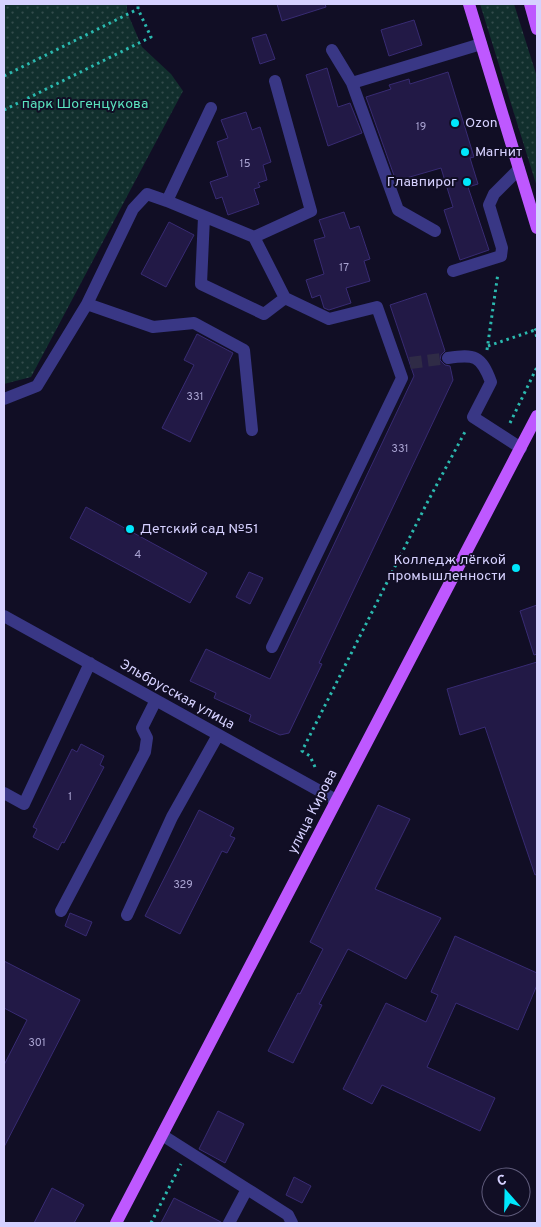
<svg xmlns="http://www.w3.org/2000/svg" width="541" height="1227" font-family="Overpass,sans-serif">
<defs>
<pattern id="green-dots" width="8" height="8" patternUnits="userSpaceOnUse" patternTransform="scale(1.25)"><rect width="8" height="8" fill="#112f2d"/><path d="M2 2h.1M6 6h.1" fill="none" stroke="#334c4c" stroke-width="1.8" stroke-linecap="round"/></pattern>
</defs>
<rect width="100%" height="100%" fill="#110e25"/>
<!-- green -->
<path fill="url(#green-dots)" d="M4,4H127V12L142,47L171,74L183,91L31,377L4,384Z
M480,4H514L537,77V187Z"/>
<!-- building -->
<path fill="#221946" stroke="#382b73" d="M277,4H325L326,7L282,21Z
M414,20L422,45L389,56L381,30Z
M266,34L275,59L260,64L252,38Z
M327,68L338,107L350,103L362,133L328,146L306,75Z
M448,72L474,157L470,158L478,184L468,187L489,250L460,260L444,210L453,207L441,168L396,181L366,97L391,89L389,85L409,79L410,84Z
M246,112L252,130L260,127L271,162L263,165L267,180L258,183L260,187L254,189L259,204L228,215L222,197L216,199L210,182L228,176L217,142L228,138L221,120Z
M344,212L350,229L359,226L370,259L364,261L370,281L346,288L351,303L329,310L324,308L320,295L312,298L306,280L324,274L314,240L325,237L319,220Z
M169,222L194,235L166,287L141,274Z
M426,293L445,351L441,355L440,360L445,365L450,366L453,380L319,663L322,664L289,733L280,735L249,721L251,715L214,698L216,693L190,681L206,649L270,679L414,376L390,305Z
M197,334L233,353L190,442L162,428L194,365L184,360Z
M86,507L207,573L190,603L70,538Z
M249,572L263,578L250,604L236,597Z
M537,605V654L534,655L520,611Z
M537,662V874L535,875L485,727L460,735L447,689Z
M81,744L104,756L100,765L104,767L64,843L62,842L58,850L33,837L37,829L33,827L72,749L77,752Z
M378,805L410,819L375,889L441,918L406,979L348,949L319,1004L322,1005L293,1063L268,1051L298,993L300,994L323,949L310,942Z
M199,810L234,828L230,836L235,838L227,853L222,851L180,934L145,916Z
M70,913L92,922L86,936L65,926Z
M455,936L537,973V985L518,1030L456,1003L427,1067L495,1098L480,1131L382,1085L372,1104L343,1089L386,1003L426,1022L438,995L431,992Z
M4,961L80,1000L4,1147V1065L27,1020L4,1008Z
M218,1111L244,1124L225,1163L199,1149Z
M294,1177L311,1186L302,1203L286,1195Z
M52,1188L84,1205L74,1223H34Z
M174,1198L221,1222V1223H161Z"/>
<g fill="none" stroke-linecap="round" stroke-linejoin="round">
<!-- minor-tunnel -->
<path stroke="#2f2b46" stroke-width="12" stroke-dasharray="12 6" stroke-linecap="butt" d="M410,363L448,358"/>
<!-- path -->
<path stroke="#2bb9af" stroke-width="3" stroke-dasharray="2.5 4" stroke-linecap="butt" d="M4,76L138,9
M4,110L151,37L138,9V4
M537,329L535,330L537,338
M488,346L535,330
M487,350L498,273
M510,423L537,367
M315,767L310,756L302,751L427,503L466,430
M151,1223L181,1164"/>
<!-- minor -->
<path stroke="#393785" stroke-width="12" d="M332,50L352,83
M167,201L254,237L285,298L329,319L377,307L402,378L272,647
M204,217L201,284L264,314L285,298
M435,231L398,210L352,83L481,44
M254,237L311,211L275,81
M453,271L501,256L502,248L489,205L494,194L519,169
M87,304L153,327L194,323L244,350L252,430
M448,358C474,354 481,355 491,382L473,417L521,448
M4,399L37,386L87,304L133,209L147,194L167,201L211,108
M4,616L336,800
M4,793L24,804L90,663
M61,911L145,752L147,738L142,728L156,700
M127,915L172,817L218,735
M162,1135L247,1189L229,1223
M247,1189L288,1215L292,1223"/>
<!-- major -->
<path stroke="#be58ff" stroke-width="12" d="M469,4L537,228
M530,4L537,29
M116,1223L537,416"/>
</g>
<!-- markers -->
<g fill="#00e7fc" stroke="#110e25" stroke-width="2">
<circle cx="455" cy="123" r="5"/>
<circle cx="465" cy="152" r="5"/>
<circle cx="467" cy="182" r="5"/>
<circle cx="130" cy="529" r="5"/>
<circle cx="516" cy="568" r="5"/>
</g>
<g text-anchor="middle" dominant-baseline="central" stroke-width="4" stroke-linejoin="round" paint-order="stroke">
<!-- number labels -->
<g font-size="11" fill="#a9a3d1">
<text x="421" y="127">19</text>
<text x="245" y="164">15</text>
<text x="344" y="268">17</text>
<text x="195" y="397">331</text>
<text x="400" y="449">331</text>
<text x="138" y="555">4</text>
<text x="70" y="797">1</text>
<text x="183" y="885">329</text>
<text x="37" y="1043">301</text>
</g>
<!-- park labels -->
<g font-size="14" fill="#5ae3bf" stroke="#110e25">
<text x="85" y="104">парк Шогенцукова</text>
</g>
<!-- poi labels -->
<g font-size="14" fill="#d6d1ff" stroke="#110e25" text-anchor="start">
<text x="465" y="123">Ozon</text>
<text x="475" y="152">Магнит</text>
<text x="457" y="182" text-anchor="end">Главпирог</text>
<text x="140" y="529">Детский сад №51</text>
<text x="506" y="560" text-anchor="end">Колледж лёгкой<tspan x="506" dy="16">промышленности</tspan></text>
</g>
<!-- street labels -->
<g font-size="14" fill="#d6d1ff" stroke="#110e25">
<text transform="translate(177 695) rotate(29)">Эльбрусская улица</text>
<text transform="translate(313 812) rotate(-63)">улица Кирова</text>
</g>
</g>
<!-- border -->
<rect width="541" height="1227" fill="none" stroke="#d6d1ff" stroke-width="10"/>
<!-- north arrow -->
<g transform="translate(506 1192) rotate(340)"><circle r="24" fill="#110e25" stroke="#605c7c"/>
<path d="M0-4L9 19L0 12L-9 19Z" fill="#00e7fc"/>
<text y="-8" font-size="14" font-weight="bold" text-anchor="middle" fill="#d6d1ff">С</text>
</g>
</svg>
